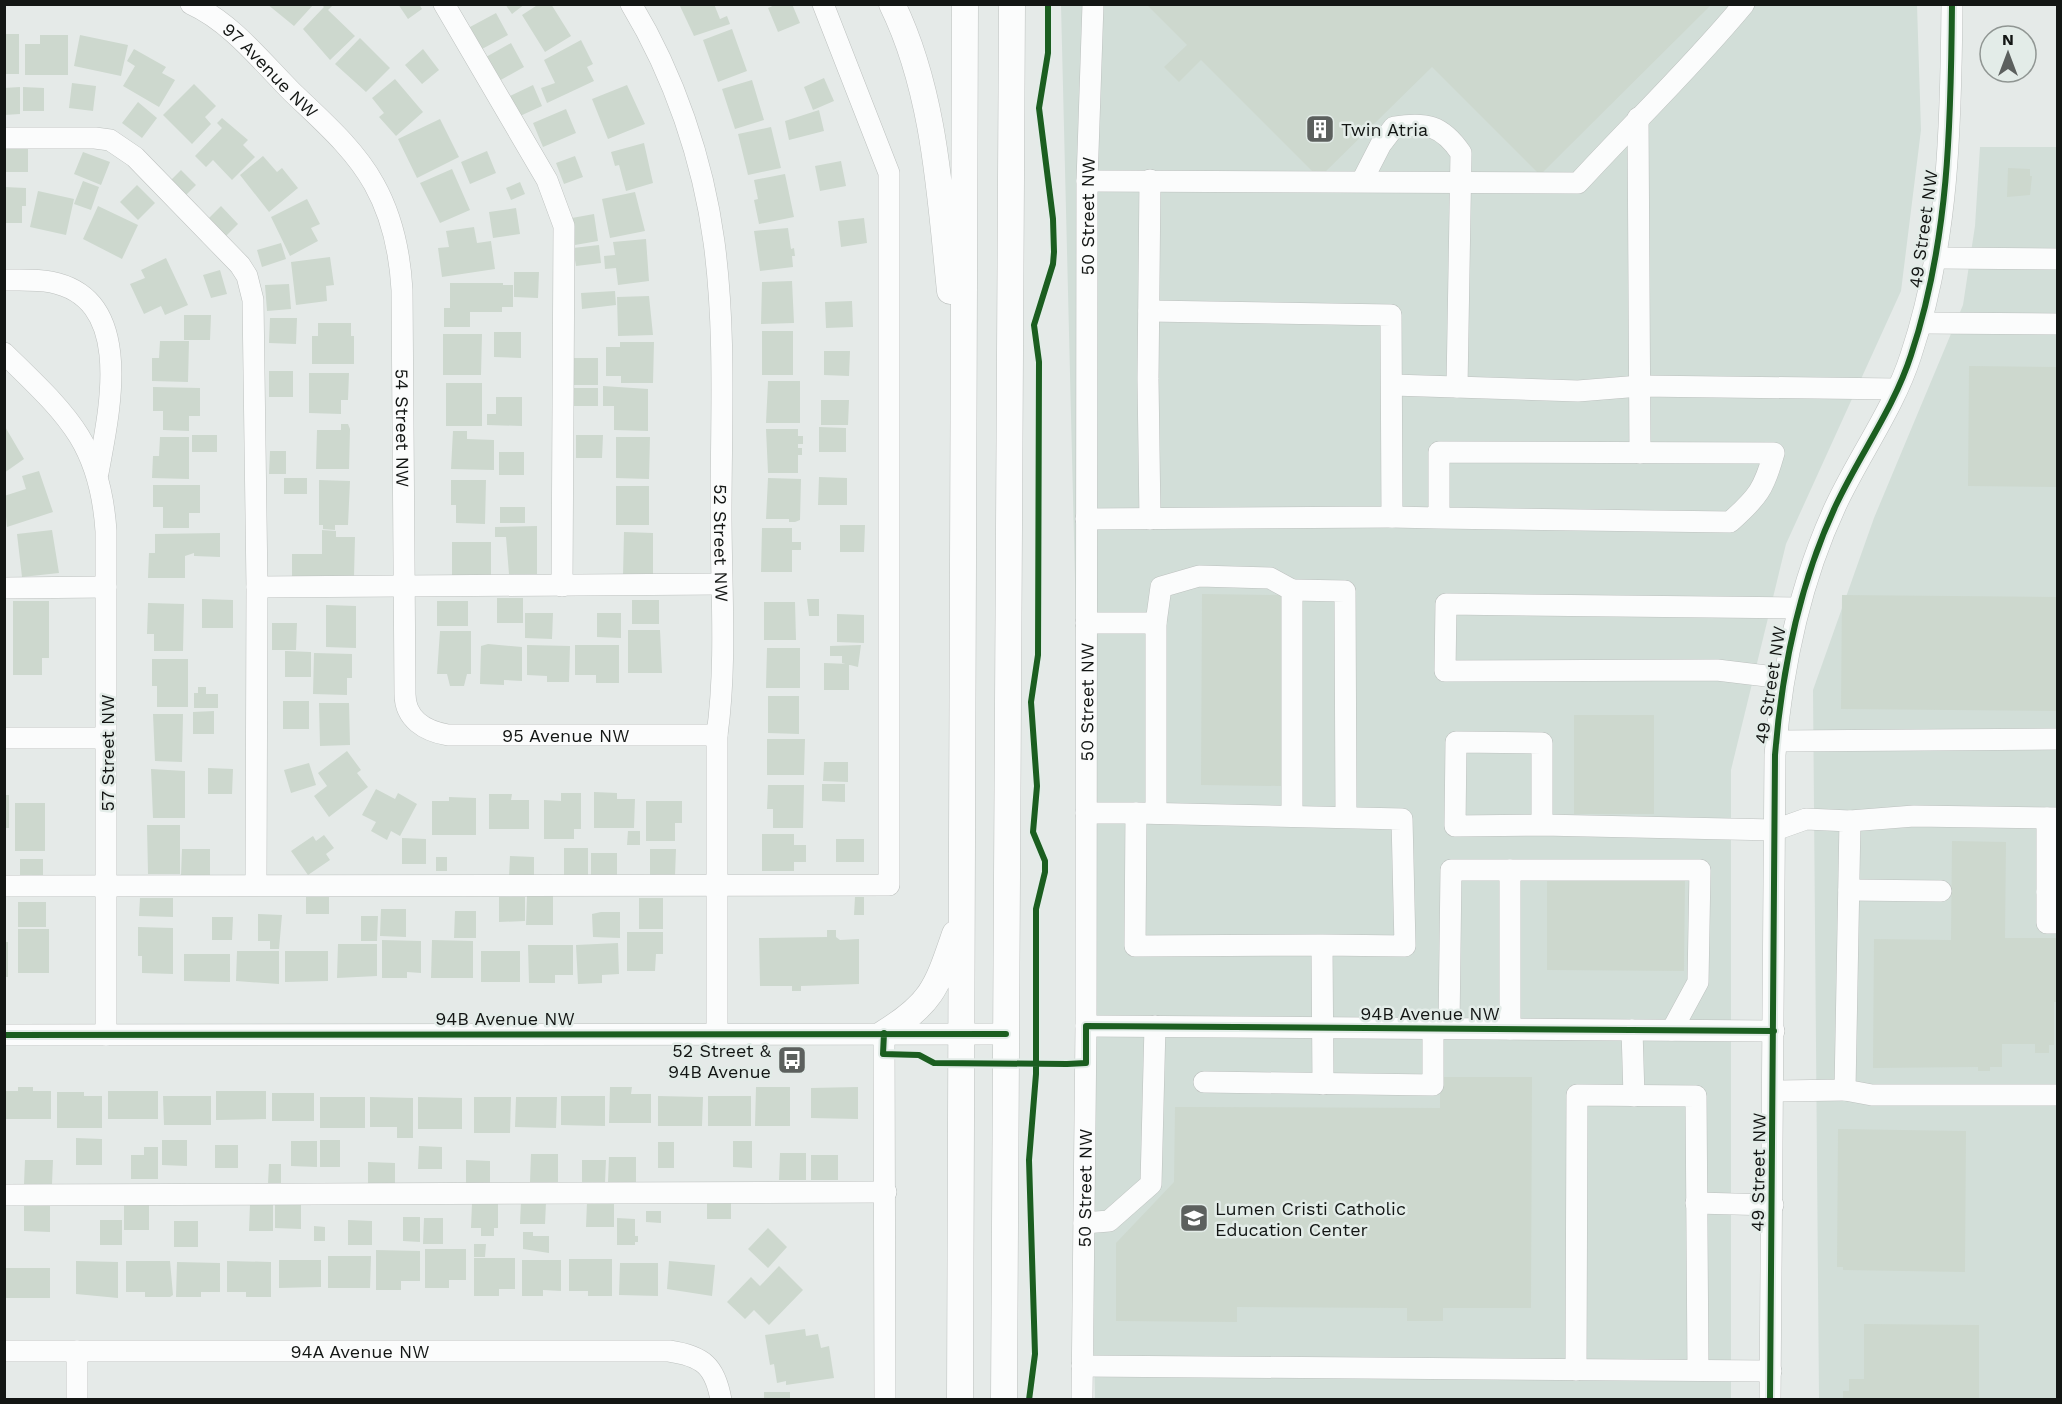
<svg xmlns="http://www.w3.org/2000/svg" width="2062" height="1404" font-family="'Work Sans',sans-serif">
<rect width="100%" height="100%" fill="#e5eae8"/>
<!-- built -->
<path fill="#d2ded8" d="M1061,5H1917L1921,130L1901,291L1786,544L1731,770V1399H1095Z
M1980,147H2057V1399H1819L1813,690L1874,518L1963,305L1975,226Z"/>
<!-- building -->
<path fill="#cdd8ce" d="M267,4H314L294,26Z
M321,4H334L328,10L355,36L330,60L303,29L324,7Z
M398,4H419L422,9L408,19Z
M505,4H525L512,14Z
M539,4H551L571,36L545,52L522,15Z
M679,4H714L720,19L727,16L730,24L694,36Z
M777,4H792L800,23L778,32L768,8Z
M1146,4H1712L1540,175L1432,67L1319,178L1201,60L1179,82L1164,67L1187,45Z
M496,13L508,35L482,49L470,27Z
M732,29L747,71L718,82L703,40Z
M4,34H19V74H4Z
M40,35H68V75H25V44H40Z
M80,35L128,45L121,76L74,66Z
M360,38L390,68L366,92L335,64Z
M581,40L593,64L587,67L594,81L547,103L541,88L555,83L544,60Z
M511,43L524,67L499,81L486,57Z
M134,49L166,67L162,73L175,80L159,107L123,86L135,66L127,61Z
M423,49L439,70L422,84L405,65Z
M824,78L834,101L813,110L804,87Z
M395,79L423,112L396,136L379,117L384,113L372,98Z
M752,80L764,120L735,129L722,89Z
M72,83L96,86L93,111L69,108Z
M194,84L216,106L205,117L211,124L192,144L163,115Z
M533,85L542,106L520,116L510,96Z
M627,85L645,124L608,139L592,99Z
M20,87V114L4,115V88Z
M23,87L44,88V111H23Z
M138,102L157,118L142,138L122,123Z
M566,109L576,133L543,147L533,123Z
M819,110L824,131L789,140L785,121Z
M222,118L248,140L243,145L255,157L232,180L213,160L206,167L195,156L222,128L217,123Z
M440,119L459,157L417,178L398,139Z
M771,127L781,168L748,175L738,134Z
M644,143L653,183L626,191L619,165L615,166L611,152Z
M4,149H28V172H4Z
M487,151L496,173L470,184L461,162Z
M83,152L110,162L101,185L74,174Z
M263,156L277,172L282,168L298,188L269,212L240,175Z
M575,156L583,177L564,184L556,163Z
M841,161L846,186L820,191L815,166Z
M2008,168L2030,169V176H2032L2030,195L2007,197Z
M452,169L470,210L440,223L420,183Z
M181,170L196,185L181,200L166,185Z
M785,174L794,217L759,224L754,200L758,199L754,180Z
M83,181L99,187L91,210L74,204Z
M520,182L525,194L511,200L506,188Z
M137,185L155,203L138,220L120,202Z
M4,187L26,188V206H22V223H4Z
M38,191L74,199L66,235L30,227Z
M635,192L645,231L610,238L602,199Z
M307,199L320,224L311,228L318,241L290,256L271,217Z
M98,206L138,225L122,259L83,239Z
M221,206L238,224L221,241L203,224Z
M516,208L520,234L493,238L489,212Z
M594,214L598,241L575,245L572,218Z
M864,218L867,243L841,247L838,221Z
M474,227L477,243L491,241L495,269L442,277L438,248L449,247L446,231Z
M788,228L791,249L794,248L795,256H792L793,267L760,271L754,231Z
M646,239L649,281L618,285L616,268L605,269L604,256L615,255L613,242Z
M281,243L286,259L262,267L257,250Z
M599,245L601,263L576,266L573,248Z
M330,257L334,285L326,286L327,301L296,305L291,262Z
M166,258L188,305L165,315L161,306L144,314L130,284L145,278L141,270Z
M220,270L227,294L211,298L203,275Z
M514,272H539L538,298L514,297Z
M792,281L794,323L761,324L762,282Z
M450,283H503V285H513V307H502V312H470V327H444V308H450Z
M289,284L291,309L267,311L265,285Z
M615,291L616,305L582,309L581,293Z
M649,296L653,335L618,336L617,297Z
M852,301L853,327L826,328L825,302Z
M184,315H211L210,340H184Z
M270,318H297L296,344L269,343Z
M318,323H351V336H354V364H312V336H318Z
M762,331H793V375H762Z
M494,332H521V358L494,357Z
M443,334H482L481,375H443Z
M160,341H189L188,382L152,381V358H159Z
M620,342H654L653,383H621V376H606V347H620Z
M824,351H850L849,376L824,375Z
M573,358H598V385H572Z
M1969,366L2058,367V487L1968,486Z
M269,371H293V397H269Z
M309,373H349L348,400H341V414L309,413Z
M768,381H800V423H766Z
M446,383H482V426H446Z
M603,386L648,389V431L614,430V406H603Z
M153,387L200,388V416H189V431L163,430V411H153Z
M573,388H598V406H572Z
M496,397H522V426L487,425V414H496Z
M821,400H849L848,425H821Z
M341,424H348L350,429L349,469H316L317,430H341Z
M4,425L24,459L4,473Z
M819,427L846,428V452H819Z
M766,429H798V436H803V444H798V448H802V455H798V473H768Z
M453,431H467V439L494,440V470L451,469Z
M192,435H217V452H192Z
M576,435H603L602,458H576Z
M160,437H189V479L152,478L153,456H159Z
M616,437H650L649,479L616,478Z
M270,451H286V474H269Z
M499,452H524V475H499Z
M39,471L53,512L7,527L4,496L26,489L22,476Z
M819,477L847,478V505H818Z
M284,478H307V494H284Z
M768,478L801,479L800,520L795,522H789V519H766Z
M319,480L350,481L348,525H335V530L323,529V525H319Z
M451,480H486L485,524L456,523V505H451Z
M153,485H200V513H189V528H163V507H153Z
M616,486H649V525H616Z
M500,507H525V523H500Z
M840,525H865L864,552H840Z
M537,526V574H509L506,537H495V527Z
M762,528H792V542H801V550H792V572H761Z
M52,530L59,573L22,577L17,534Z
M322,530L336,531V537H355L354,577L292,582V554H322Z
M624,532L653,533V577L623,576Z
M220,533V557L194,556V553L185,556V578H148L149,553H155V534Z
M452,542H491V576H452Z
M1202,594L1281,595V786L1201,785Z
M1842,595L2058,597V711L1841,709Z
M497,598H523V623H497Z
M202,599L233,600V628H202Z
M807,599H819V616H809Z
M632,600H659V624H632Z
M13,601H49V658H42V675H13Z
M437,601H468V626H437Z
M764,602H795L796,640H764Z
M148,603L184,604L183,651H154V634H147Z
M326,605L356,606V648L326,647Z
M525,613H553L552,639L525,638Z
M597,613H621V638L597,637Z
M837,614L864,615V643L837,642Z
M272,623H297L296,650H272Z
M628,630H660L662,673H628Z
M440,631H471V674H467L464,686H450L447,674H437Z
M488,644L522,647V681L504,680V685L480,684L481,646Z
M527,645L570,646L569,682H547V676L527,675Z
M575,645H619V683H596V675H575Z
M861,645L858,667L842,663V656H830V646Z
M767,648H800V688H766Z
M285,651L311,652V677H285Z
M314,653L352,654V678H347V695L313,694Z
M152,659H188V707H157V686H152Z
M824,663L849,664V690H824Z
M198,687H206V694H218V708H194V693H198Z
M768,696H799V734L768,733Z
M283,701H309V729H283Z
M319,703H349L350,745L320,746Z
M214,711V734H193V712Z
M153,714H183L182,762L155,761Z
M1574,715H1654V814H1574Z
M767,739H805L804,775H767Z
M347,751L361,770L357,773L368,787L329,817L314,796L327,786L318,773Z
M824,762H848V782L823,781Z
M309,763L316,785L291,793L284,770Z
M208,768L233,769L232,794H208Z
M151,769L185,771V818H153Z
M822,784H845V802L822,801Z
M768,785H804L803,828H773V809H767Z
M376,789L395,799L398,793L417,804L400,836L391,831L387,840L371,831L376,822L362,815Z
M594,792L617,793V799H635L634,828H594Z
M561,793H581V829H574V839H544V800L561,801Z
M489,794H512L511,800H529V829H489Z
M4,795H9V828H4Z
M449,797L476,798V835H432V801H449Z
M646,801H682V823H675V841H646Z
M15,803H45V851H15Z
M147,825H180V874H148Z
M628,831H640V845H627Z
M762,834H794V845H806V862H794V871H762Z
M324,835L334,848L326,854L330,860L308,875L291,851L313,836L316,841Z
M402,838L426,839V864H402Z
M836,839H864V862H836Z
M1952,841L2006,842L2005,938H2058V1002H2054V1045H2049V1053H2035V1044H2002V1067H1990V1071H1978V1067L1873,1068L1874,939L1951,940Z
M564,848H588V876H564Z
M182,849H210V876H181Z
M650,849H676L675,876H650Z
M591,853H617V876H591Z
M510,856L534,857V877H509Z
M436,857H447V871H436Z
M20,859H43V876H20Z
M1547,875L1685,876L1684,971L1547,970Z
M527,896H553V925H526Z
M306,897H329V914H306Z
M499,897H525V921L499,922Z
M855,897H864V915H854Z
M140,898H173V917L139,916Z
M639,898H663V929H639Z
M18,902H46V927H18Z
M381,909H406V937L380,936Z
M455,911H476V938H454Z
M601,912H620V938L593,937L592,914Z
M258,914L282,915L279,949H270V941H258Z
M361,916H378L377,941H361Z
M212,917H233L232,940H212Z
M138,927L173,928V974L142,973V956H138Z
M18,929H49V973H18Z
M827,930H836V937L840,940L859,939V984L801,986V991H792V986H760L759,938L827,937Z
M627,932H663V954H656L655,971H627Z
M382,940L421,941V973L407,972V978H382Z
M432,940L473,941V978H431Z
M4,942H8V977H4Z
M618,943L619,974L602,975V983L578,984L576,945Z
M338,944H377V976L337,978Z
M528,945H573V975H555V983H529Z
M237,951H279V984L236,981Z
M285,951H328V981L285,982Z
M481,951H520V982H481Z
M184,954H230V982L184,981Z
M1440,1077H1532L1531,1308H1443V1321H1407V1308L1237,1307V1322L1116,1321V1243L1174,1182L1175,1107L1440,1108Z
M18,1087H33V1091H51V1119H4V1091H18Z
M610,1087H632L631,1094H651V1123H609Z
M756,1087H790V1126H755Z
M858,1087V1119L811,1118V1088Z
M108,1091H158V1119H108Z
M216,1091H266V1119L216,1120Z
M57,1092H84V1096H102V1128H57Z
M272,1093H314V1121H272Z
M163,1096H211V1125H164Z
M561,1096H605V1126L561,1125Z
M658,1096L703,1097L702,1126H658Z
M708,1096H751V1126H708Z
M320,1097H365V1128H320Z
M370,1097L413,1098V1138H397V1127H370Z
M418,1097L462,1098V1129H418Z
M474,1097H511L510,1133H474Z
M516,1097H557L556,1128L515,1127Z
M1838,1129L1966,1131L1965,1272L1843,1270V1267H1837Z
M76,1138L102,1139V1165H76Z
M162,1140H187V1166L162,1165Z
M320,1140H340V1167H320Z
M291,1141H317V1167L291,1166Z
M733,1141H752V1168L733,1167Z
M658,1142H674V1168H658Z
M215,1145H238V1168H215Z
M419,1146L442,1147V1169H418Z
M144,1147H158V1179H131V1155H144Z
M780,1153H806V1180H779Z
M531,1154H558V1182H530Z
M811,1155H838V1180H811Z
M609,1157H636V1182H608Z
M25,1160H53L52,1184H24Z
M466,1160L490,1161V1183H466Z
M582,1160H606L605,1183L582,1182Z
M368,1162L395,1163V1185L368,1184Z
M269,1164H281V1183H268Z
M521,1202H546L545,1224H520Z
M587,1202H614V1227H586Z
M707,1202H731V1219H707Z
M24,1203H50V1232L24,1231Z
M124,1203H149V1230H124Z
M472,1203H498V1228H494V1236H481V1228H471Z
M250,1204H273V1231H249Z
M275,1204H301V1229L275,1228Z
M646,1211H661V1223L646,1222Z
M403,1217H420V1242L403,1241Z
M424,1218H443V1244H423Z
M617,1218L635,1219V1236H638V1242H635V1245H617Z
M100,1220H122V1245H100Z
M348,1220L372,1221V1245H348Z
M174,1221H198V1247H174Z
M314,1226L325,1227V1241H314Z
M768,1228L787,1247L768,1268L748,1249Z
M523,1232H533V1236H549V1253L523,1249Z
M474,1244H486L485,1257H474Z
M425,1249H466V1280H449V1288H425Z
M376,1250L420,1251V1281H401V1290H376Z
M328,1256H371L370,1288H328Z
M474,1258H515V1289H499V1296H474Z
M569,1259H612V1296H588V1291H569Z
M279,1260H321V1287L279,1288Z
M522,1260H561V1291L543,1290V1296H522Z
M76,1261L118,1262V1298L76,1294Z
M126,1261H170L173,1295L170,1297H145V1292H126Z
M227,1261L271,1262V1297H246V1292H227Z
M669,1261L715,1265L712,1296L667,1289Z
M177,1262L220,1263V1292H201V1297H176Z
M620,1263H658V1296L619,1295Z
M779,1266L803,1290L769,1325L754,1310L745,1319L727,1302L751,1277L760,1286Z
M4,1268H50V1298H4Z
M1864,1324L1979,1325V1400H1843V1391H1849V1379H1864Z
M805,1329L806,1336L818,1334L821,1348L829,1346L834,1378L786,1385V1381L777,1383L774,1364L770,1365L765,1335Z
M764,1392H790V1400H764Z"/>
<g fill="none" stroke-linecap="round" stroke-linejoin="round">
<!-- minor casing -->
<g stroke="#bdc1bf" stroke-width="22">
<g id="minor">
<path id="s1" d="M191,4C231,22 262,62 292,92C321,120 354,148 374,184C392,216 400,254 402,290L405,694C405,719 425,731 448,735H717"/>
<path d="M444,4L547,180L564,226L562,586"/>
<path id="s2" d="M631,4C674,75 703,160 714,242C726,331 721,424 721,514C721,587 727,663 717,735V1033"/>
<path d="M1638,118L1640,453"/>
<path d="M4,138H95L110,140L135,157L240,265L247,276L253,300L257,587L256,884"/>
<path d="M1087,181L1578,183C1633,123 1692,67 1744,4"/>
<path d="M1362,181L1381,144L1394,127C1426,122 1442,125 1461,153L1457,387"/>
<path d="M1936,258L2058,259"/>
<path d="M4,280C20,280 36,279 51,282C136,299 109,412 98,473"/>
<path d="M1921,323L2058,324"/>
<path d="M4,353C65,413 100,441 106,531V1035"/>
<path d="M1393,385L1578,391L1640,386L1897,389"/>
<path d="M1392,517L1439,518L1730,522C1758,497 1764,489 1774,453L1439,452V518"/>
<path d="M1086,519L1392,517L1391,315L1149,311"/>
<path d="M1150,519L1148,379L1150,180"/>
<path d="M257,587L721,584"/>
<path d="M4,588L106,587"/>
<path d="M1292,590L1345,591L1346,817"/>
<path d="M1086,623H1156"/>
<path d="M1783,678L1717,670L1445,671L1446,604L1798,608"/>
<path d="M4,738H106"/>
<path d="M1776,741L2058,739"/>
<path d="M1086,813H1136"/>
<path d="M1156,813V623L1161,587L1199,576L1270,578L1292,590V816"/>
<path d="M2047,818V892H2058"/>
<path d="M1850,821L1914,816L2058,818"/>
<path d="M1542,825V743L1456,742L1455,826L1542,825L1775,830L1806,819L1850,821L1845,1090L1774,1091"/>
<path d="M1510,870H1700L1698,982L1672,1030"/>
<path d="M4,886L889,885V173L823,4"/>
<path d="M1849,890L1941,891"/>
<path d="M2047,892V923H2058"/>
<path d="M1322,945L1405,946L1402,819L1136,813L1135,946L1322,945L1323,1084"/>
<path d="M1086,1026L1774,1031"/>
<path d="M1449,1028L1451,870H1510V1029"/>
<path d="M1632,1030L1634,1096"/>
<path d="M884,1033L885,1400"/>
<path d="M4,1035L1006,1034"/>
<path d="M1204,1082L1433,1085V1029"/>
<path d="M1845,1090L1872,1095H2058"/>
<path d="M4,1195L886,1192"/>
<path d="M1696,1203L1773,1205"/>
<path d="M1084,1223L1109,1221L1151,1184L1155,1026"/>
<path id="s3" d="M4,1351H669C703,1356 715,1366 721,1400"/>
<path d="M1082,1366L1771,1371"/>
<path d="M1576,1370L1577,1095L1696,1096L1698,1370"/>
<path d="M77,1400V1351"/>
<path id="s4" d="M1082,1400L1086,1026L1087,181L1093,4"/>
<path d="M1770,1400L1775,755C1782,668 1799,584 1836,505C1860,454 1894,408 1911,355C1949,241 1951,123 1952,4"/>
</g>
</g>
<!-- major casing -->
<g stroke="#bdc1bf" stroke-width="27">
<path id="major" d="M892,4C935,92 940,195 950,291
M884,1033C933,1003 937,986 955,934
M960,1400L965,4
M1004,1400L1012,4"/>
</g>
<!-- minor -->
<use href="#minor" stroke="#fbfcfc" stroke-width="21"/>
<!-- major -->
<use href="#major" stroke="#fbfcfc" stroke-width="26"/>
<!-- cycleway casing -->
<g stroke="#e3ece8" stroke-width="10">
<path id="cycleway" d="M884,1033L883,1054L919,1055L934,1063L1067,1064L1086,1063V1026L1774,1031
M4,1035L1006,1034
M1029,1400L1035,1354L1029,1160L1036,1074V909L1045,872V861L1033,832L1037,786L1031,702L1038,655L1039,362L1034,325L1053,264L1054,252L1053,219L1039,108L1048,53V4
M1770,1400L1775,755C1782,668 1799,584 1836,505C1860,454 1894,408 1911,355C1949,241 1951,123 1952,4"/>
</g>
<!-- cycleway -->
<use href="#cycleway" stroke="#1b5e20" stroke-width="6"/>
</g>
<!-- icons -->
<defs>
<g id="building-square" transform="scale(1.5)"><rect x="-9" y="-9" width="18" height="18" rx="4" fill="#5c605e" stroke="#e3ece8"/><path d="M-4-6H4V6H1V3H-1V6H-4ZM-2.5-4.3h1.7v1.8h-1.7ZM.8-4.3h1.7v1.8H.8ZM-2.5-1h1.7V.8h-1.7ZM.8-1h1.7V.8H.8Z" fill="#fff"/></g>
<g id="bus-square" transform="scale(1.5)"><rect x="-9" y="-9" width="18" height="18" rx="4" fill="#5c605e" stroke="#e3ece8"/><path d="M-5-6H5V4H4V6H2V4H-2V6H-4V4H-5ZM-3.5-4V0h7V-4ZM-3.5 1.2v1.5H-2V1.2ZM2 1.2v1.5H3.5V1.2Z" fill="#fff"/></g>
<g id="university-square" transform="scale(1.5)"><rect x="-9" y="-9" width="18" height="18" rx="4" fill="#5c605e" stroke="#e3ece8"/><path d="M0-5L7-2L0 1L-7-2ZM-4 1L0 2.5L4 1V4Q0 6-4 4Z" fill="#fff"/></g>
</defs>
<g fill-rule="evenodd">
<use href="#building-square" x="1320" y="129"/>
<use href="#bus-square" x="792" y="1060"/>
<use href="#university-square" x="1194" y="1218"/>
</g>
<g text-anchor="middle" dominant-baseline="central" stroke-width="5" stroke-linejoin="round" paint-order="stroke">
<!-- street labels -->
<g font-size="18" fill="#131614" stroke="#e3ece8">
<text stroke="none"><textPath href="#s1" startOffset="104">97 Avenue NW</textPath></text>
<text stroke="none"><textPath href="#s4" startOffset="1184">50 Street NW</textPath></text>
<text transform="translate(1923 229) rotate(-82)">49 Street NW</text>
<text stroke="none"><textPath href="#s1" startOffset="507">54 Street NW</textPath></text>
<text stroke="none"><textPath href="#s2" startOffset="555">52 Street NW</textPath></text>
<text transform="translate(1770 685) rotate(-81)">49 Street NW</text>
<text stroke="none"><textPath href="#s4" startOffset="698">50 Street NW</textPath></text>
<text stroke="none"><textPath href="#s1" startOffset="956">95 Avenue NW</textPath></text>
<text transform="translate(107 753) rotate(-90)">57 Street NW</text>
<text x="1430" y="1013">94B Avenue NW</text>
<text x="505" y="1018">94B Avenue NW</text>
<text transform="translate(1758 1172) rotate(-89)">49 Street NW</text>
<text stroke="none"><textPath href="#s4" startOffset="212">50 Street NW</textPath></text>
<text stroke="none"><textPath href="#s3" startOffset="356">94A Avenue NW</textPath></text>
</g>
<!-- poi labels -->
<g font-size="18" fill="#131614" stroke="#e3ece8" text-anchor="start">
<text x="1341" y="129">Twin Atria</text>
<text x="771" y="1050" text-anchor="end">52 Street &amp;<tspan x="771" dy="21">94B Avenue</tspan></text>
<text x="1215" y="1208">Lumen Cristi Catholic<tspan x="1215" dy="21">Education Center</tspan></text>
</g>
</g>
<!-- border -->
<rect width="2062" height="1404" fill="none" stroke="#131614" stroke-width="12"/>
<!-- north arrow -->
<g transform="translate(2008 54)"><circle r="28" fill="#e3ece8" stroke="#909693" stroke-width="1.5"/>
<path d="M0-4.5L10 22L0 15L-10 22Z" fill="#5c605e"/>
<text y="-9" font-size="16" font-weight="bold" text-anchor="middle" fill="#131614">N</text>
</g>
</svg>
